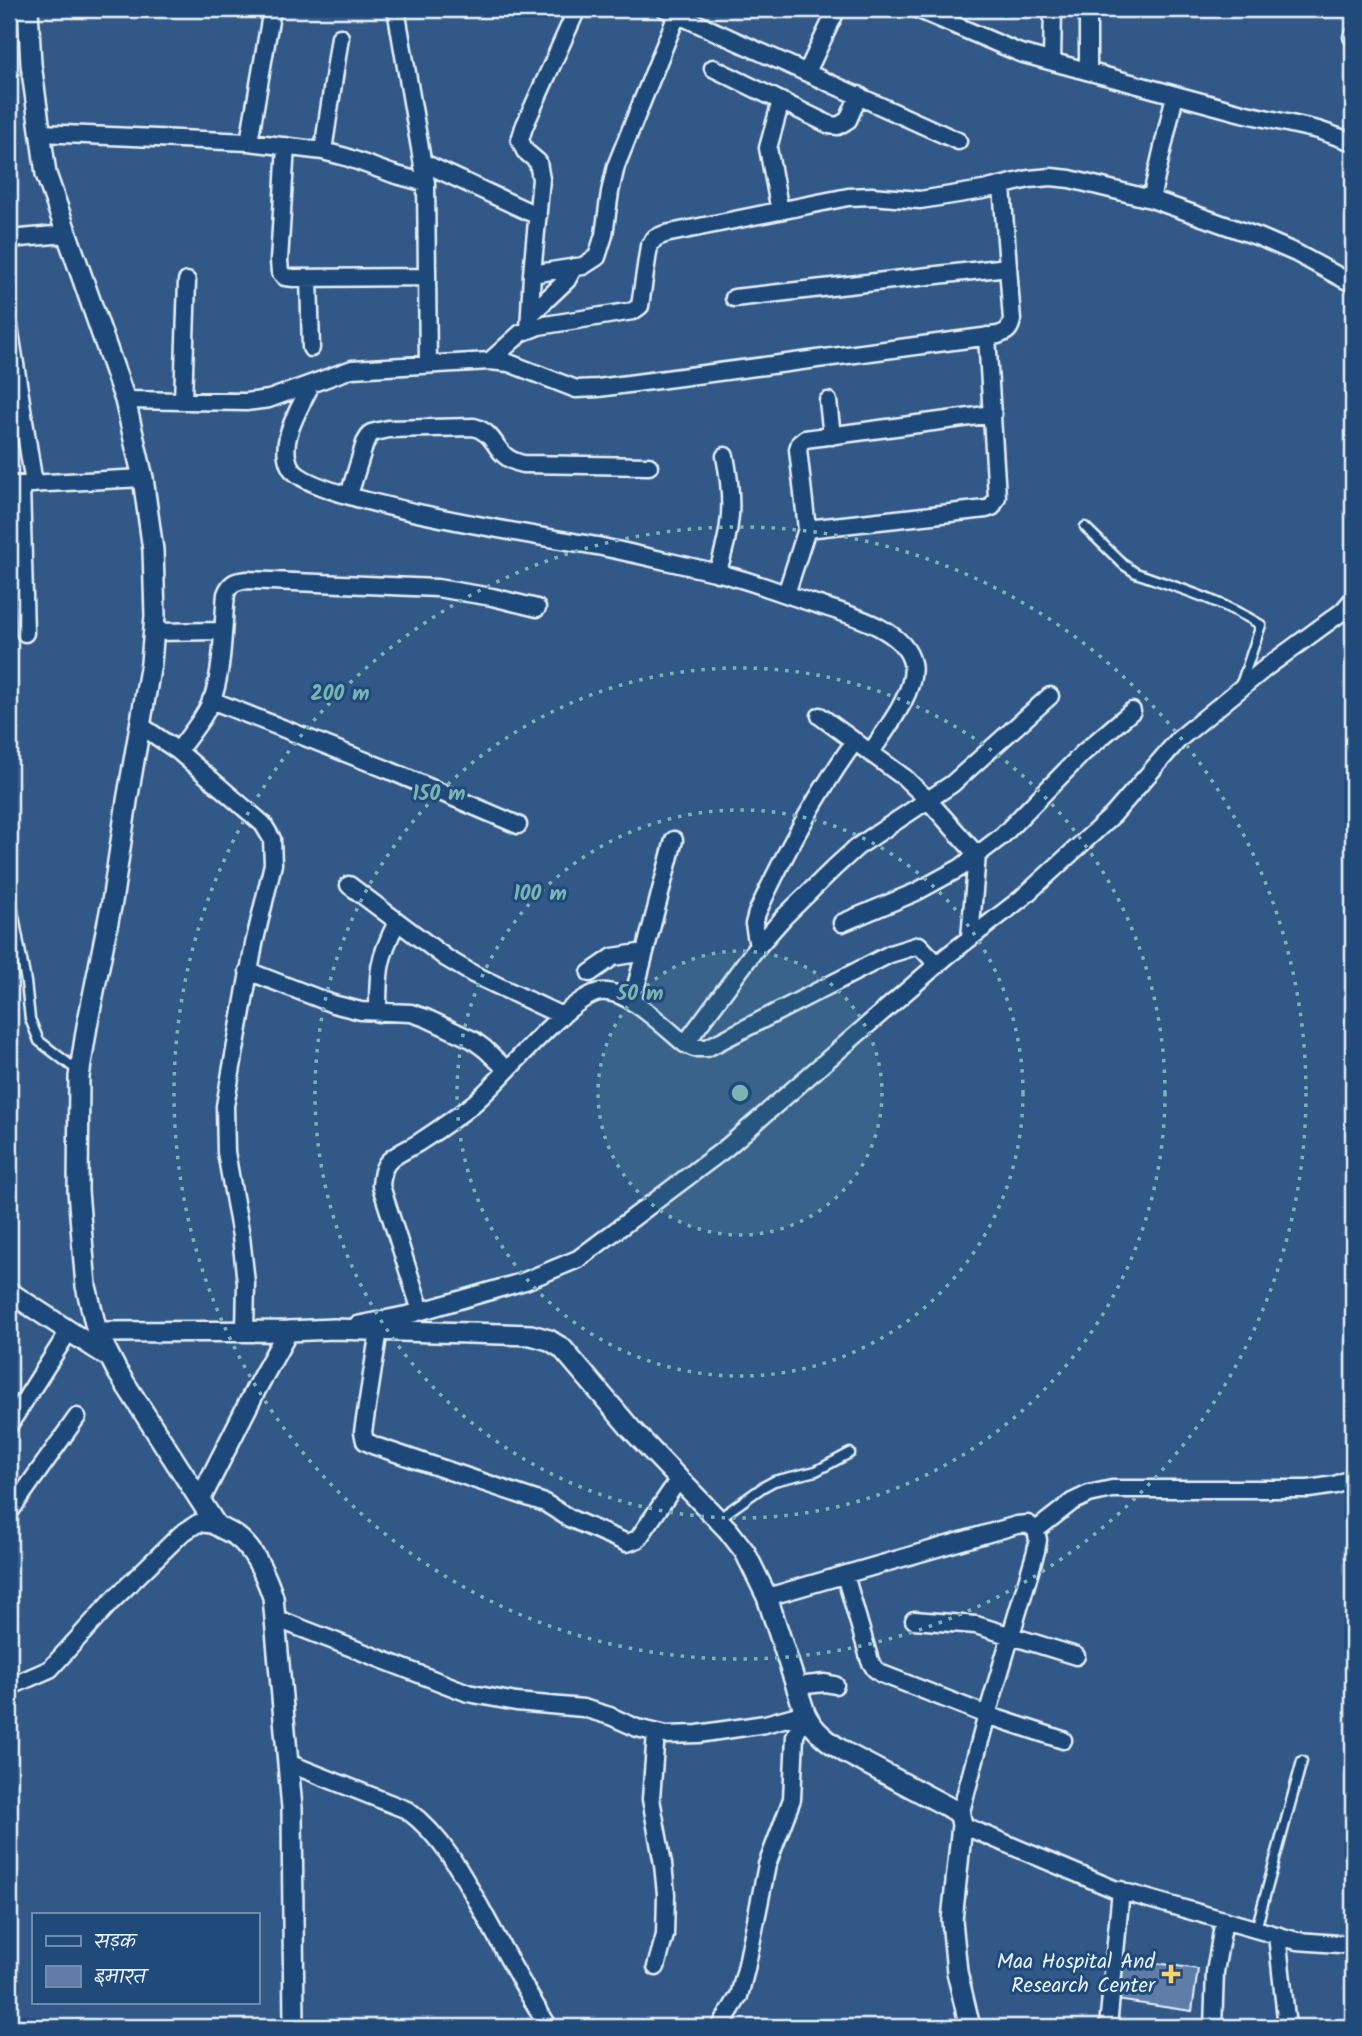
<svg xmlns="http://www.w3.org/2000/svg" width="1362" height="2036" font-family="Kalam,'Playpen Sans Deva',sans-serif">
<rect width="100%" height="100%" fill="#325887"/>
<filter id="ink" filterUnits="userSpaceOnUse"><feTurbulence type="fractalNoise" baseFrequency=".0143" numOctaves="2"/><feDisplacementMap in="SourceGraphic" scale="14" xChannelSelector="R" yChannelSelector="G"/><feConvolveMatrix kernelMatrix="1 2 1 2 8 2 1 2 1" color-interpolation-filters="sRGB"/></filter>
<g filter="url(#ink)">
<!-- building -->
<path fill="#607ba8" stroke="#e8f1f8" stroke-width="2" d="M1122,1958L1198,1969L1192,2011L1116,2000Z"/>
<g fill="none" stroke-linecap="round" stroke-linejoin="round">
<!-- service casing -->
<g stroke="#e8f1f8" stroke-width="13">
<path id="service" d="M1085,527L1124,565L1136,573C1179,588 1222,601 1261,625L1241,684
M9,889L26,982L30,1019L39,1041L78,1071
M718,1519L763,1487L774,1481L816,1471L850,1453
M1256,1929L1302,1761"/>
</g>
<!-- minor casing -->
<g stroke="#e8f1f8" stroke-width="21">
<path id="minor" d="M396,9L426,183L428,364
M665,9L958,141
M917,9L1020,53L1242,113L1318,130L1353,142
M1088,9V71
M1352,37H1353
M1052,61L1053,9
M713,68L830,125L838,126L848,120L859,95
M807,72L837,9
M40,133L249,142L323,151L346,157L393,174L426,183
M249,142L272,9
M286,146L279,261L280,272L285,277L294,278L426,277
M323,151L340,37
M424,163L538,216
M1151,199L1175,95
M780,211L768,148L781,101
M9,239L66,234
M532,274L583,266L597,257L604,235L610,192L616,166L677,15
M309,278L311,348
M734,298L1008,267
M530,315L567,280L574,267
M9,326L34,484
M529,330L532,274L541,179L538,162L525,151L520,140L524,127L577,9
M490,361L521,333L539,326L633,311L640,306L649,246L655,238L665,234L848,197L871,196L920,200L983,190L1029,179L1051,177L1070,179L1151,199L1259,237L1296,253L1353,284
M311,384C301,407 276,442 291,468C311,502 553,538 602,547C640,555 678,564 715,572C750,580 783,594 816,604C846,614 904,627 912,663C918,689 885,731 871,752
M125,400L246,402L269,399L352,369L490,361L509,363L576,389L598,388L998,335C1007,332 1010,330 1012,320L1002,186
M183,401L187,281
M828,401L832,436
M9,485L143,478
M21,485L25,633
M349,495L365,443L371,433L388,429L474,427C500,435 492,457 523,464L649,466
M807,529L986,509L992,507L997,497L987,336
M717,573C732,529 734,502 725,456
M786,594L807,529L798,449L800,443L805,439L993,414
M153,632L222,631
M211,700L386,769L518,825
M820,716L905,778L928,800L977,855L970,938
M140,725L178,751L263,824L272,839L273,864L254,944L225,1106L226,1152L241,1236L246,1283L245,1331
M178,751C191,733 207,715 214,694C223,666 223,624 226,594C230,583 235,581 247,580L437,588L492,597L537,608
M349,885L446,958L473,974L562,1016
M842,923L916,892L960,868L1002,836L1083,753L1132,711
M758,947L754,924L757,913C785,852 816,795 855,741
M248,971L333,1004L361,1011L411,1013L426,1018L473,1040L485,1049L507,1070
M590,973L613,957L645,952
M632,1002L674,840
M378,1013C378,972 378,959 397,922
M685,1044L754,951L784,917L835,867L857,847L952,784L1050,696
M421,1311L381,1186C382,1177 382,1168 389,1161C397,1153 411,1148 421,1141C438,1130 457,1117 473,1104C502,1080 568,997 600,992C627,988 665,1028 685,1044L694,1048H707L890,954L919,945L937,964
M357,1325L411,1314L525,1281L578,1259L726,1148L947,956L1022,898L1113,815L1179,739L1268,666L1343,611L1353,599
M379,1330L363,1432L365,1441L375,1446L545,1503L569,1518L627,1543L638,1539L679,1479
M9,1425L69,1331
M9,1513L77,1417
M1036,1530L1072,1502L1089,1494L1112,1489H1309L1335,1485L1353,1478
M845,1575L870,1661L875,1669L882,1674L987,1715L1063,1740
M767,1597L1017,1525L1028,1524L1036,1530L1038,1540L1036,1551L987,1715L960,1815
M275,1618L468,1693L516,1702L583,1708L610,1716L637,1728L666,1735L698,1734L765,1724L805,1713
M914,1620L976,1625L1076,1656
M796,1686L825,1683L835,1685
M9,1687L50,1669L111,1602L181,1534L198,1523L216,1525
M656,1733L651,1799L663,1864L666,1894L665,1935L656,1967
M288,1763L407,1810C443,1837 463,1875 484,1914C505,1952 525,1991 549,2027
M962,1825L1114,1889L1297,1941L1353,1945
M1277,1935L1287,2027
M720,2027L739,1996L746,1969L767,1865L792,1799L795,1736L799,1727L808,1720
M1108,2027L1121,1890
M1213,2027L1215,1972L1224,1920"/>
</g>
<!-- tertiary casing -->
<g stroke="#e8f1f8" stroke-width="24">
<path id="tertiary" d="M28,9L31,64L46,174L125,400L143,478L153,550L155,616L151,663L127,801L112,902L87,1026L79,1077L78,1191L86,1286L97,1332L117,1371L216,1525C222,1529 230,1532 236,1536C254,1549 266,1576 273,1597L292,1808L294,2027
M9,1292L109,1357
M97,1332L288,1331L334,1329L531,1335L549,1340L562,1348L631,1429L728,1530L745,1552L767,1597L805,1713C813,1731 830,1743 846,1753L954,1810L960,1815L962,1825L952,1920L957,1972L970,2027
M200,1500L257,1387L288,1331"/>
</g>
<!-- service -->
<use href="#service" stroke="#1f4a7a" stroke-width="8"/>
<!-- minor -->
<use href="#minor" stroke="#1f4a7a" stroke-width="16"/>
<!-- tertiary -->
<use href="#tertiary" stroke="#1f4a7a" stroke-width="19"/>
</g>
</g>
<!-- distance rings -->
<circle cx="740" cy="1093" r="142" fill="#7cb4b3" fill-opacity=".12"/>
<g fill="none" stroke="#7cb4b3" stroke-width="3.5" stroke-dasharray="3.5 7">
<circle cx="740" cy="1093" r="142"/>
<circle cx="740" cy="1093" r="283"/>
<circle cx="740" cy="1093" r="425"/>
<circle cx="740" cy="1093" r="566"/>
</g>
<!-- markers -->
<path fill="#ffd166" stroke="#1f4a7a" stroke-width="2.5" d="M1167.5 1963.5h7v7h7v7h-7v7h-7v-7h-7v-7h7z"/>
<g text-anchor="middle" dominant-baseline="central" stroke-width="6" stroke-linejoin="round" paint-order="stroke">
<!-- poi labels -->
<g font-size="21" fill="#e8f1f8" stroke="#1f4a7a" text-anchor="end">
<text x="1155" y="1962">Maa Hospital And<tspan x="1155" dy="24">Research Center</tspan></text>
</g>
</g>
<circle cx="740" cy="1093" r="10" fill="#7cb4b3" stroke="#1f4a7a" stroke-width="3.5"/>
<g font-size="21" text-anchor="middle" font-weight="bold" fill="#7cb4b3" stroke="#1f4a7a" stroke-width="6" stroke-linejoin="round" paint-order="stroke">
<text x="340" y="700">200 m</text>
<text x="439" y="800">150 m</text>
<text x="540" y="900">100 m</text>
<text x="640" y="1000">50 m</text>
</g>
<!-- margin -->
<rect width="1362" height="2036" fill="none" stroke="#1f4a7a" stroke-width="35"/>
<rect x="18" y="18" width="1327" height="2001" fill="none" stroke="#e8f1f8" stroke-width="2.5" filter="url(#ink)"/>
<!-- legend -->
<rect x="32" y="1913" width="228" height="91" fill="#1f4a7a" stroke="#6f8dac" stroke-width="2"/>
<rect x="46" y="1936" width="35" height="10" fill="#1f4a7a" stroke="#6f8dac" stroke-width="2"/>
<text x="94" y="1948" font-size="21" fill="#e8f1f8">सड़क</text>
<rect x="46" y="1966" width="35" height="21" fill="#607ba8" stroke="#6f8dac" stroke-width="2"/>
<text x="94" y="1983" font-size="21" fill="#e8f1f8">इमारत</text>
</svg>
